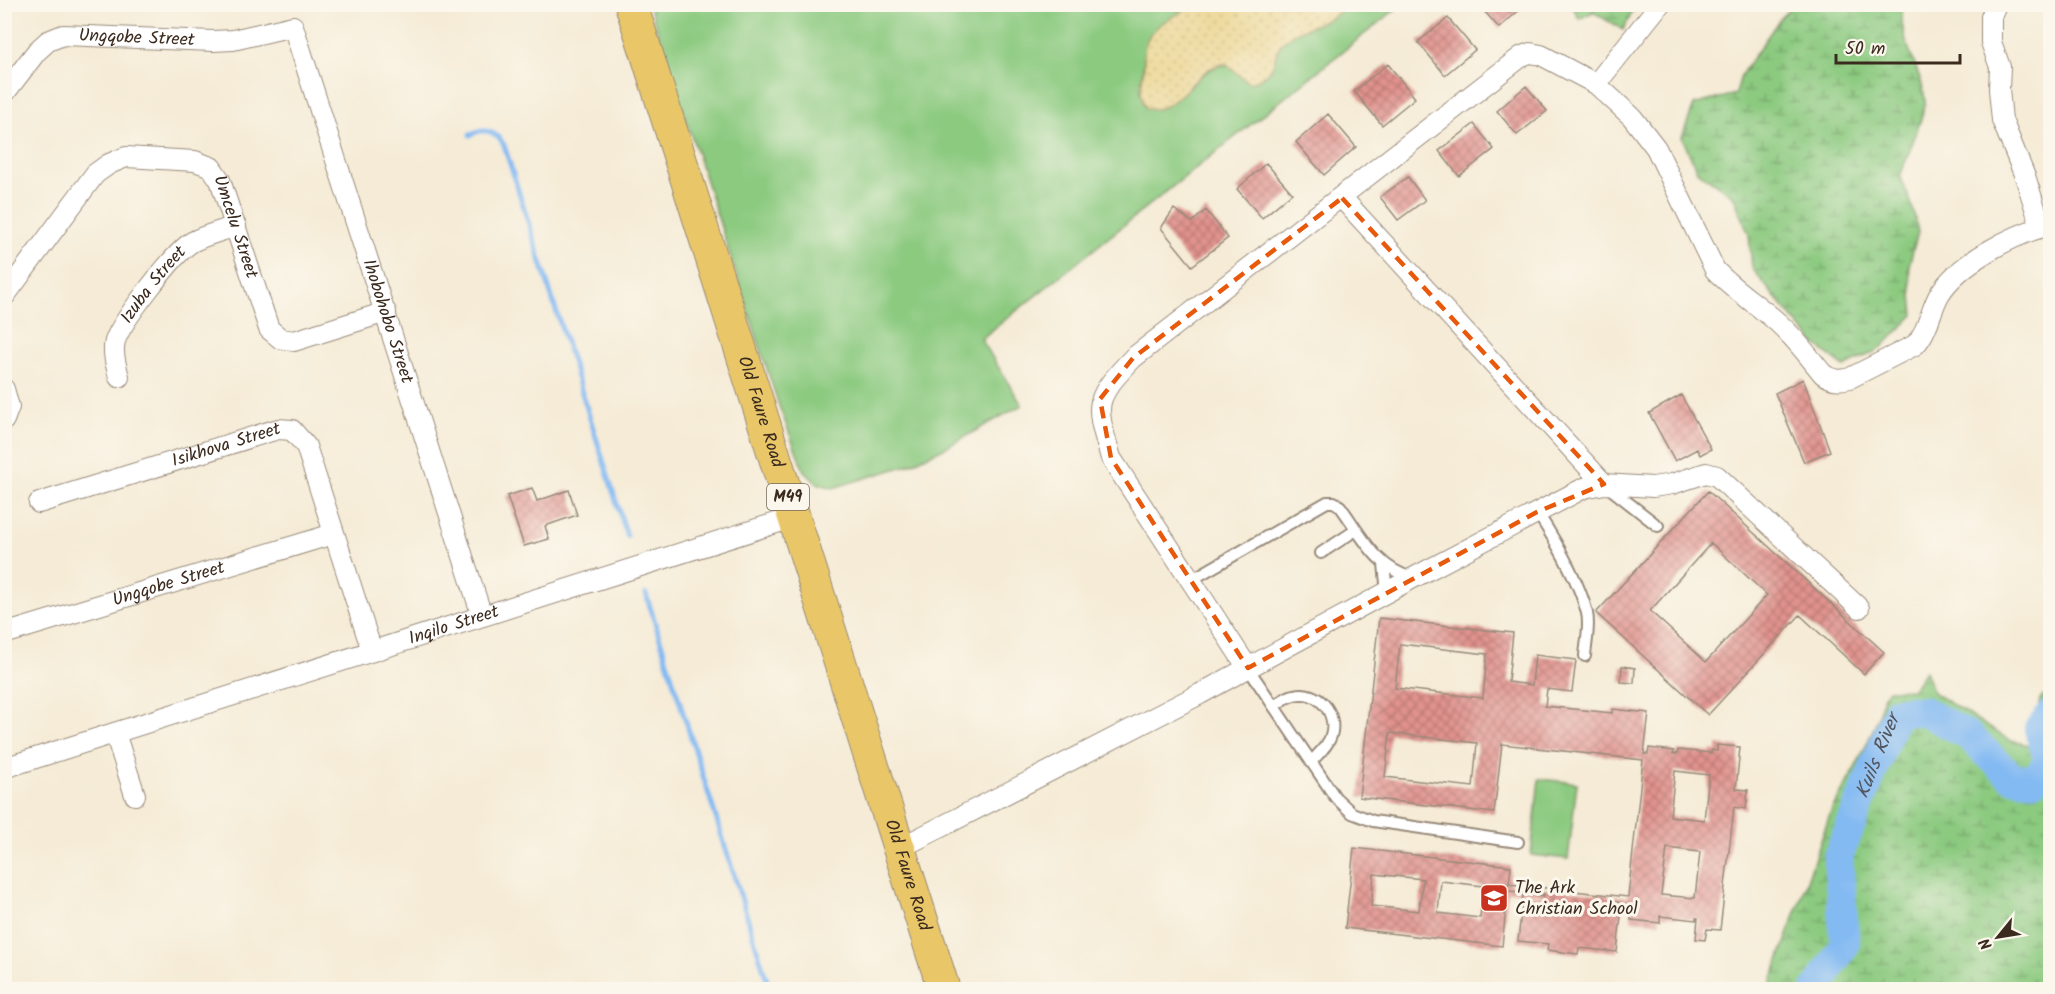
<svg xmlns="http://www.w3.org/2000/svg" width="2055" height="994" font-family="Kalam,sans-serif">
<defs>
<pattern id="wetland-marsh" width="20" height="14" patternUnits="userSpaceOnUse" patternTransform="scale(1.5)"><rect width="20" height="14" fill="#8cca80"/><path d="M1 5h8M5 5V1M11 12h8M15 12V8" fill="none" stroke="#74a468"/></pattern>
<pattern id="sand-dots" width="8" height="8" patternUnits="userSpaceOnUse" patternTransform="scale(1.5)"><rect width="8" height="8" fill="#eeda9e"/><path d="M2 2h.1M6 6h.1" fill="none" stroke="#cdbb88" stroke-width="1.8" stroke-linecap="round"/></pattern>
<pattern id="building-cross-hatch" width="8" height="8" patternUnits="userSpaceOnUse" patternTransform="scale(1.5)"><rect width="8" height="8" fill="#e1938e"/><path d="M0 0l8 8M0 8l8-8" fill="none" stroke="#b87873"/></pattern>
</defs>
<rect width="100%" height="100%" fill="#fbf7ec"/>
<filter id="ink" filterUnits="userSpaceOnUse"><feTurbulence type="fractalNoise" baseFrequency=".0167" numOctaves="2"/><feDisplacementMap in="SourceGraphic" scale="12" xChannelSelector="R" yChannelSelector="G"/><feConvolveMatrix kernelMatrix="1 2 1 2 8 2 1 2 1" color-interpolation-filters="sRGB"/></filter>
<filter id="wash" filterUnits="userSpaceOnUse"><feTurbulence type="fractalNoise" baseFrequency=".008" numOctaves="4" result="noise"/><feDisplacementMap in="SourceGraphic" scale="24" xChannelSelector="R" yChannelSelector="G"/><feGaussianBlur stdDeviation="1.35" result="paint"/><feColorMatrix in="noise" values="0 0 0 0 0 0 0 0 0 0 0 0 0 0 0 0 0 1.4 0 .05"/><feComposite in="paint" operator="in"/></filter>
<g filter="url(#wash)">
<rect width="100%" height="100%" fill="#f5ebd6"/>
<!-- grass -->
<path fill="#8cca80" stroke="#647a4f" stroke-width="1.5" d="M649,5H1194L1150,35L1145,46L1141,93C1150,92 1182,91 1188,88C1192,86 1195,80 1198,78C1224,58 1227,62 1249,83C1286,71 1267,54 1286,39C1305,24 1331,24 1347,5H1401L981,339L1022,405L950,445L908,465L833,488L817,483L804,471L779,406Z
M1572,5H1595L1593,12L1579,19Z
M1539,779L1577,783L1568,859L1531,855Z"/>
<!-- wetland -->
<path fill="url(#wetland-marsh)" stroke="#647a4f" stroke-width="1.5" d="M1595,4H1636V5L1623,30L1593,12Z
M1794,5H1903C1896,39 1923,69 1925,102C1925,114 1905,162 1900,177L1912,205L1918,232L1909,265L1914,315L1880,349L1844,367L1815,344L1773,295L1752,268L1749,235L1734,197L1697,171L1682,137L1694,105L1736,94L1741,75L1781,17Z
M1925,671L1934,693L2011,741L2029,745L2034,734L2040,699L2050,692V989H1769L1832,809C1849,781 1865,751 1877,720C1881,710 1880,697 1888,690L1913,689Z"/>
<!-- sand -->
<path fill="url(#sand-dots)" stroke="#94825e" stroke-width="1.5" d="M1194,4H1347V5C1331,24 1305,24 1286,39C1267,54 1286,70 1249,83L1226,64C1194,65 1181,114 1147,109C1139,99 1141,85 1143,73C1145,64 1143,54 1145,45C1152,23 1177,16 1194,4Z"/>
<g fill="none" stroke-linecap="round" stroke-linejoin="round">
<!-- stream -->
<path stroke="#83baf2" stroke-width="5" d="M470,135C484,127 496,131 504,145L627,536
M646,594L770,990
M714,990L732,985L746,990"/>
<!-- river -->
<path stroke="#83baf2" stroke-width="30" id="s1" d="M1816,990L1845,944L1838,857L1897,711H1924L1969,736L2012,777L2034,780L2049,761L2039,729L2050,715"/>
</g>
<g id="blocks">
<!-- building -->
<path fill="url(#building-cross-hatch)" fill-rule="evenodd" d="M1479,5H1525L1499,28Z
M1448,18L1475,50L1445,75L1418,42Z
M1388,64L1415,98L1382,125L1354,91Z
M1526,86L1547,111L1517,135L1497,111Z
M1328,114L1356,147L1324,175L1296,142Z
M1474,124L1494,149L1459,176L1439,151Z
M1266,163L1292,193L1262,218L1237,189Z
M1408,177L1425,200L1398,220L1380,197Z
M1174,209L1192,222L1206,210L1228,238L1192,266L1161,228Z
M1803,379L1830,451L1804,462L1775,393Z
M1681,395L1711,449L1700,455L1697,449L1675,461L1649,413Z
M532,488L537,501L569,490L577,515L545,526L549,539L524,546L507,496Z
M1708,491L1884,652L1864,674L1800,615L1708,715L1596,613ZM1711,543L1767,595L1706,662L1650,611Z
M1379,618L1513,633L1508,682L1532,685L1535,655L1576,660L1572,692L1547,689L1545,706L1612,713L1613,709L1649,713L1644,754H1648L1649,748L1674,751L1673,754H1677L1678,750L1711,753L1712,750L1717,751V745L1740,747L1736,789L1748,790L1746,809L1734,807L1720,930L1707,929L1705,940L1696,939L1698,918H1696V920L1660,916V923L1631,920V905L1613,902V904L1622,906L1617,952L1579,948L1578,954L1547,950L1548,944L1518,941L1523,894L1544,896V894L1508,891L1502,946L1345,928L1354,848L1511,866L1509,884L1628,897L1643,760L1502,744L1494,813L1359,797ZM1400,644L1487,654L1483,698L1395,688ZM1390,733L1477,743L1473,787L1385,777ZM1675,771L1709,775L1704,820L1670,816ZM1667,848L1700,852L1695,898L1661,895ZM1374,874L1423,879L1419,911L1371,906ZM1441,881L1483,886L1480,918L1438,913Z
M1622,666L1635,668L1634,683L1621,682Z"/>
</g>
</g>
<g filter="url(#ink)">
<use href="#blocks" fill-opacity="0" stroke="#988a7a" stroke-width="1.5"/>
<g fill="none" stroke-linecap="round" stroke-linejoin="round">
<!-- service casing -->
<g stroke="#988a7a" stroke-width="14">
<path id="service" d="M1607,486L1658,526
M1537,512C1555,540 1579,581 1587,613C1590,626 1586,643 1585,656
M1321,553L1356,530
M1384,564L1386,583L1385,593
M1191,580L1327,502H1334L1340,506C1361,534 1376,569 1413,578
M1248,668L1335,797L1352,813L1373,821L1518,842
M1274,706C1280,702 1287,696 1294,695C1318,689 1338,713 1331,736C1328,746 1318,754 1311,762"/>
</g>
<!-- minor casing -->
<g stroke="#988a7a" stroke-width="22">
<g id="minor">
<path d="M1996,4L1991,17V42L2000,67L1999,89L2002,120L2026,179L2041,227"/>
<path d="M1596,84L1660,4"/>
<path id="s2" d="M4,94L37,51L48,41L63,35L213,41L233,40L293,26L482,616"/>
<path d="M1342,198L1604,484"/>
<path id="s3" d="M4,297L95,174L109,164L126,157L195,161L211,167L220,180L269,329L281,339L294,341L386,312"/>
<path id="s4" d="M119,377C116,365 112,353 115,341C121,322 175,252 192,242C205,235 222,231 236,226"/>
<path d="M4,389L9,407L4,420"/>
<path id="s5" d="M39,503L278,429L292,430L306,446L372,651"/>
<path id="s6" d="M4,634L333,534"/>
<path d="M1248,668L1111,458C1095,403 1092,401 1133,358L1522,56L1530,53L1541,55L1596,84L1632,117L1656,148L1715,270C1730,286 1748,298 1765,312C1788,329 1805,352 1823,374C1832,380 1839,381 1850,378L1915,345C1928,331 1930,312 1939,295C1959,262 2014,234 2050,225"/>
<path d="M115,733L135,795"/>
<path id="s7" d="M4,768L795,517"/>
<path d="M900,848L1200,694L1413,578L1584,488L1604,484L1653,487L1672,484L1706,473L1717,476L1859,608"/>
</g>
</g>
<!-- primary casing -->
<g stroke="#988a7a" stroke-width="34">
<g id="primary">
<path id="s8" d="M631,4L944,990"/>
</g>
</g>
<!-- service -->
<use href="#service" stroke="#fff" stroke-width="10"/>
<!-- minor -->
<use href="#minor" stroke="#fff" stroke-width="20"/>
<!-- primary -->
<use href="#primary" stroke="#e9c769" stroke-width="32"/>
</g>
</g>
<!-- marked area -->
<path fill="none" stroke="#e8590c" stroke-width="4.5" stroke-dasharray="12 8" stroke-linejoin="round" d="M1342,198L1604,484L1537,512L1248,668L1111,458L1100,399L1133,358Z"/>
<!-- icons -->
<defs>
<g id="school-square" transform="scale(1.5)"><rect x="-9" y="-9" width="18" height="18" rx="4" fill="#c8321e" stroke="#fbf7ec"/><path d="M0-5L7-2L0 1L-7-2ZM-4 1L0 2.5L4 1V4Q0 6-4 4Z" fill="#fff"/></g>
</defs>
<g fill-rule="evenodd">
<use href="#school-square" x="1494" y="898"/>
</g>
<g text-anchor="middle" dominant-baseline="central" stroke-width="6" stroke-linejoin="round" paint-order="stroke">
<!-- shield labels -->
<rect fill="#fbf7ec" stroke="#75685c" stroke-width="1.5" x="767" y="484" width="42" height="26" rx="4.5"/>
<g font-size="16" font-weight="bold" fill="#3b2a1e">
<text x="788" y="497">M49</text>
</g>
<!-- street labels -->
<g font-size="18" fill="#3b2a1e" stroke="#fbf7ec">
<text stroke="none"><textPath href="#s2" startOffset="159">Ungqobe Street</textPath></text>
<text stroke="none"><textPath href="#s3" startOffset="340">Umcelu Street</textPath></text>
<text stroke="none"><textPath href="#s4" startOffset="105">Izuba Street</textPath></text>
<text stroke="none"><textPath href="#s2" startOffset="627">Ihobohobo Street</textPath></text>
<text stroke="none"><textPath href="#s8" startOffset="428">Old Faure Road</textPath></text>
<text stroke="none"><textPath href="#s5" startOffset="196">Isikhova Street</textPath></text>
<text stroke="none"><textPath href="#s6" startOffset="172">Ungqobe Street</textPath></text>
<text stroke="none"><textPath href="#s7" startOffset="472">Inqilo Street</textPath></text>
<text stroke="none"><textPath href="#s8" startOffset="914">Old Faure Road</textPath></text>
</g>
<!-- poi labels -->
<g font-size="18" fill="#3b2a1e" stroke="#fbf7ec" text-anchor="start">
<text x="1515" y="888">The Ark<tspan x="1515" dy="21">Christian School</tspan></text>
</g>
<!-- water labels -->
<g font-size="20" font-style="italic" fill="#51555e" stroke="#fbf7ec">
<text stroke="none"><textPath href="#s1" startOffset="250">Kuils River</textPath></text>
</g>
</g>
<!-- margin -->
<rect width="2055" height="994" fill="none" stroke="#fbf7ec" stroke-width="24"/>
<!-- north arrow -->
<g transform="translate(1998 937) rotate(240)" stroke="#fbf7ec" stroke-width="4.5" paint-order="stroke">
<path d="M0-4.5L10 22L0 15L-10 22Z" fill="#3b2a1e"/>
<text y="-9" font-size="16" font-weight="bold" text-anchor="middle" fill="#3b2a1e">N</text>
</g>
<!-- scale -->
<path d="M1836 54v9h124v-9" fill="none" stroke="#3b2a1e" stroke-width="3"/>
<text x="1845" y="54" font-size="18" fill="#3b2a1e" stroke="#fbf7ec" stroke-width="4.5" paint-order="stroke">50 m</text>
</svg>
